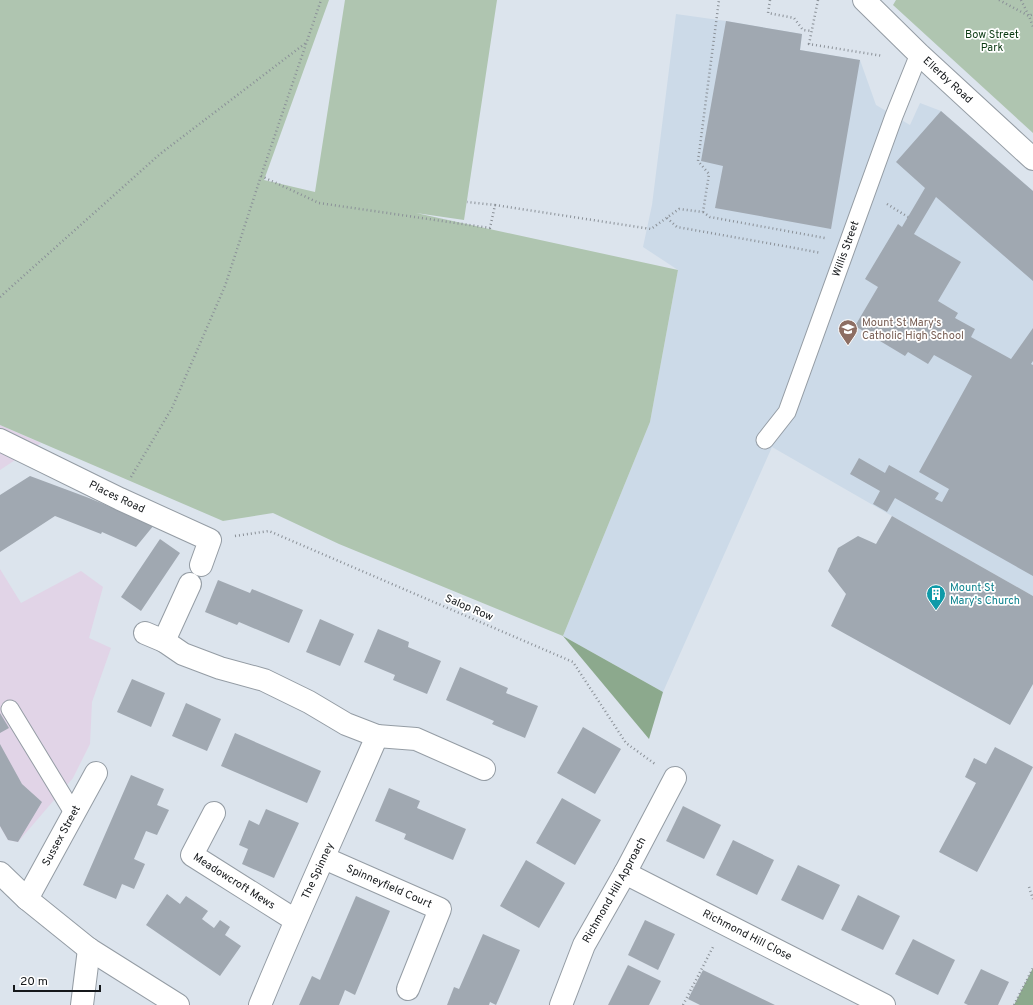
<svg xmlns="http://www.w3.org/2000/svg" width="1033" height="1005" font-family="Overpass,sans-serif">
<rect width="100%" height="100%" fill="#dce4ed"/>
<!-- commercial -->
<path fill="#e1d4e7" d="M0,425L41,443L0,470Z
M0,569L21,603L81,571L103,587L89,638L111,648L92,702L90,744L73,778L18,842L8,840L0,826Z"/>
<!-- built -->
<path fill="#ccdae8" d="M676,14L726,21L802,34L800,50L860,60L876,105L910,125L920,103L941,111L1033,191V596L892,516L772,447L663,692L563,636L650,422L678,270L643,247L652,205Z"/>
<!-- green -->
<path fill="#afc5b0" d="M0,0H329L264,180L315,192L345,0H497L464,220L416,213L678,270L650,422L563,636L339,544L273,513L223,521L0,425Z
M896,0H1033V133L893,5Z"/>
<!-- forest -->
<path fill="#8ca98d" d="M563,636L663,692L649,739Z
M1033,968V1005H1014Z"/>
<!-- building -->
<path fill="#a0a8b1" d="M726,21L802,34L800,50L860,60L831,229L715,208L723,166L701,161Z
M941,111L1033,191V281L936,197L914,234L961,262L938,301L958,313L955,318L975,329L971,337L1011,359L1033,328V361L1031,364L1033,365V576L895,498L887,512L873,504L880,491L850,474L859,458L885,473L889,465L939,493L935,499L942,502L949,489L919,472L972,376L934,355L928,364L908,352L905,356L855,326L878,287L865,279L898,224L902,227L925,188L896,162Z
M30,476L89,498L154,525L136,547L102,532L101,534L55,516L0,552V495Z
M892,516L1033,596V684L1010,725L831,626L846,594L828,571L838,548L858,536L876,544Z
M160,539L180,553L141,611L121,597Z
M218,580L250,593L252,589L303,610L289,643L239,622L237,625L205,612Z
M320,619L354,634L340,666L306,652Z
M378,629L409,642L408,647L441,661L427,694L393,680L395,675L364,662Z
M460,667L508,688L506,693L538,706L525,738L492,724L494,721L446,700Z
M132,679L165,693L151,727L117,712Z
M186,703L221,719L207,751L172,736Z
M0,713L9,728L0,733Z
M583,727L621,749L595,794L557,773Z
M235,733L321,771L307,803L221,766Z
M0,744L22,784L42,802L18,842L8,840L0,826Z
M995,747L1033,767L977,872L939,852L976,783L965,777L974,758L986,764Z
M131,775L164,789L157,805L169,810L157,835L146,831L134,859L145,864L134,889L122,884L116,899L83,885Z
M389,788L420,801L417,808L466,829L453,860L404,839L406,834L375,821Z
M562,798L601,820L575,865L536,843Z
M683,806L721,825L704,859L666,841Z
M266,809L299,823L274,878L242,864L248,849L239,845L249,820L259,825Z
M733,840L774,860L757,895L716,875Z
M526,860L565,883L539,928L500,906Z
M798,865L840,885L823,920L781,900Z
M167,894L180,904L186,896L208,911L202,919L214,928L220,920L230,927L225,935L241,946L220,976L146,925Z
M858,895L900,916L883,950L841,930Z
M356,896L390,911L355,995L345,990L339,1005H299L312,976L320,980Z
M645,920L675,934L658,970L628,955Z
M483,934L520,950L496,1005L490,1002L489,1005H447L454,987L459,989Z
M913,939L955,960L938,995L895,974Z
M628,965L661,981L649,1005H608Z
M981,969L1009,982L998,1005H968L964,1003Z
M703,970L775,1005H700L688,999Z"/>
<g fill="none" stroke-linecap="round" stroke-linejoin="round">
<!-- lane casing -->
<g stroke="#949ca4" stroke-width="19">
<g id="lane">
<path id="s1" d="M765,440L787,412L894,116L919,54"/>
<path d="M10,709L74,814"/>
</g>
</g>
<!-- street casing -->
<g stroke="#949ca4" stroke-width="24">
<g id="street">
<path id="s2" d="M864,0L919,54L1033,159"/>
<path id="s3" d="M0,440L120,499L210,540L201,565"/>
<path d="M145,633L164,641L190,584"/>
<path d="M164,641L183,654L220,668L264,680L309,702L346,724L377,736C338,826 297,915 260,1005"/>
<path d="M377,736L416,739L484,769"/>
<path id="s4" d="M214,813L192,855L295,920"/>
<path id="s5" d="M324,858L440,909L408,989"/>
<path id="s6" d="M625,873L884,1005"/>
<path id="s7" d="M27,899L96,773"/>
<path d="M82,1005L89,949"/>
<path id="s8" d="M561,1005L584,945L625,873L675,778"/>
</g>
</g>
<!-- secondary casing -->
<g stroke="#949ca4" stroke-width="24">
<path id="secondary" d="M0,873L27,899L89,949L178,1005"/>
</g>
<!-- path -->
<path stroke="#8a9097" stroke-width="2.5" stroke-dasharray="1 3" stroke-linecap="butt" d="M770,0L768,13L794,18L803,30L812,31
M818,0L809,44L883,56
M999,0L1029,16L1033,14
M1021,0L1029,16L1033,27
M261,176L319,203L490,228L495,205L467,202
M887,204L908,217
M495,205L651,229L679,209L703,212L709,174L698,161L719,0
M703,212L710,217L825,238
M667,218L677,227L795,248L821,253
M0,297L160,154L307,42
M131,477L172,408L225,286L261,176L321,0
M235,536L269,531L573,662L626,743L655,764
M1029,887L1033,899
M683,1005L713,947
M1014,1005L1033,968"/>
<!-- lane -->
<use href="#lane" stroke="#fff" stroke-width="17"/>
<!-- street -->
<use href="#street" stroke="#fff" stroke-width="22"/>
<!-- secondary -->
<use href="#secondary" stroke="#fff" stroke-width="22"/>
</g>
<!-- icons -->
<defs>
<g id="school-pin" transform="scale(1)"><path d="M0 17L-7.5 6A9.5 9.5 0 1 1 7.5 6Z" fill="#8d6e63" stroke="#fff"/><path d="M0-5L7-2L0 1L-7-2ZM-4 1L0 2.5L4 1V4Q0 6-4 4Z" fill="#fff"/></g>
<g id="building-pin" transform="scale(1)"><path d="M0 17L-7.5 6A9.5 9.5 0 1 1 7.5 6Z" fill="#0f9aa8" stroke="#fff"/><path d="M-4-6H4V6H1V3H-1V6H-4ZM-2.5-4.3h1.7v1.8h-1.7ZM.8-4.3h1.7v1.8H.8ZM-2.5-1h1.7V.8h-1.7ZM.8-1h1.7V.8H.8Z" fill="#fff"/></g>
</defs>
<g fill-rule="evenodd">
<use href="#school-pin" x="848" y="329"/>
<use href="#building-pin" x="936" y="594"/>
</g>
<g text-anchor="middle" dominant-baseline="central" stroke-width="3.5" stroke-linejoin="round" paint-order="stroke">
<!-- park labels -->
<g font-size="11" fill="#093911" stroke="#fff">
<text x="992" y="35">Bow Street<tspan x="992" dy="13">Park</tspan></text>
</g>
<!-- street labels -->
<g font-size="11" fill="#15181b" stroke="#fff">
<text stroke="none"><textPath href="#s2" startOffset="116">Ellerby Road</textPath></text>
<text stroke="none"><textPath href="#s1" startOffset="209">Willis Street</textPath></text>
<text stroke="none"><textPath href="#s3" startOffset="130">Places Road</textPath></text>
<text transform="translate(469 608) rotate(23)">Salop Row</text>
<text stroke="none"><textPath href="#s7" startOffset="72">Sussex Street</textPath></text>
<text transform="translate(318 871) rotate(-65)">The Spinney</text>
<text stroke="none"><textPath href="#s4" startOffset="97">Meadowcroft Mews</textPath></text>
<text stroke="none"><textPath href="#s5" startOffset="71">Spinneyfield Court</textPath></text>
<text stroke="none"><textPath href="#s8" startOffset="127">Richmond Hill Approach</textPath></text>
<text stroke="none"><textPath href="#s6" startOffset="137">Richmond Hill Close</textPath></text>
</g>
<!-- education labels -->
<g font-size="11" fill="#785e54" stroke="#fff" text-anchor="start">
<text x="862" y="323">Mount St Mary's<tspan x="862" dy="13">Catholic High School</tspan></text>
</g>
<!-- culture labels -->
<g font-size="11" fill="#0d838f" stroke="#fff" text-anchor="start">
<text x="950" y="588">Mount St<tspan x="950" dy="13">Mary's Church</tspan></text>
</g>
</g>
<!-- scale -->
<path d="M14 985v6h86v-6" fill="none" stroke="#15181b" stroke-width="2"/>
<text x="20" y="985" font-size="12" fill="#15181b" stroke="#ffffff" stroke-width="3" paint-order="stroke">20 m</text>
</svg>
